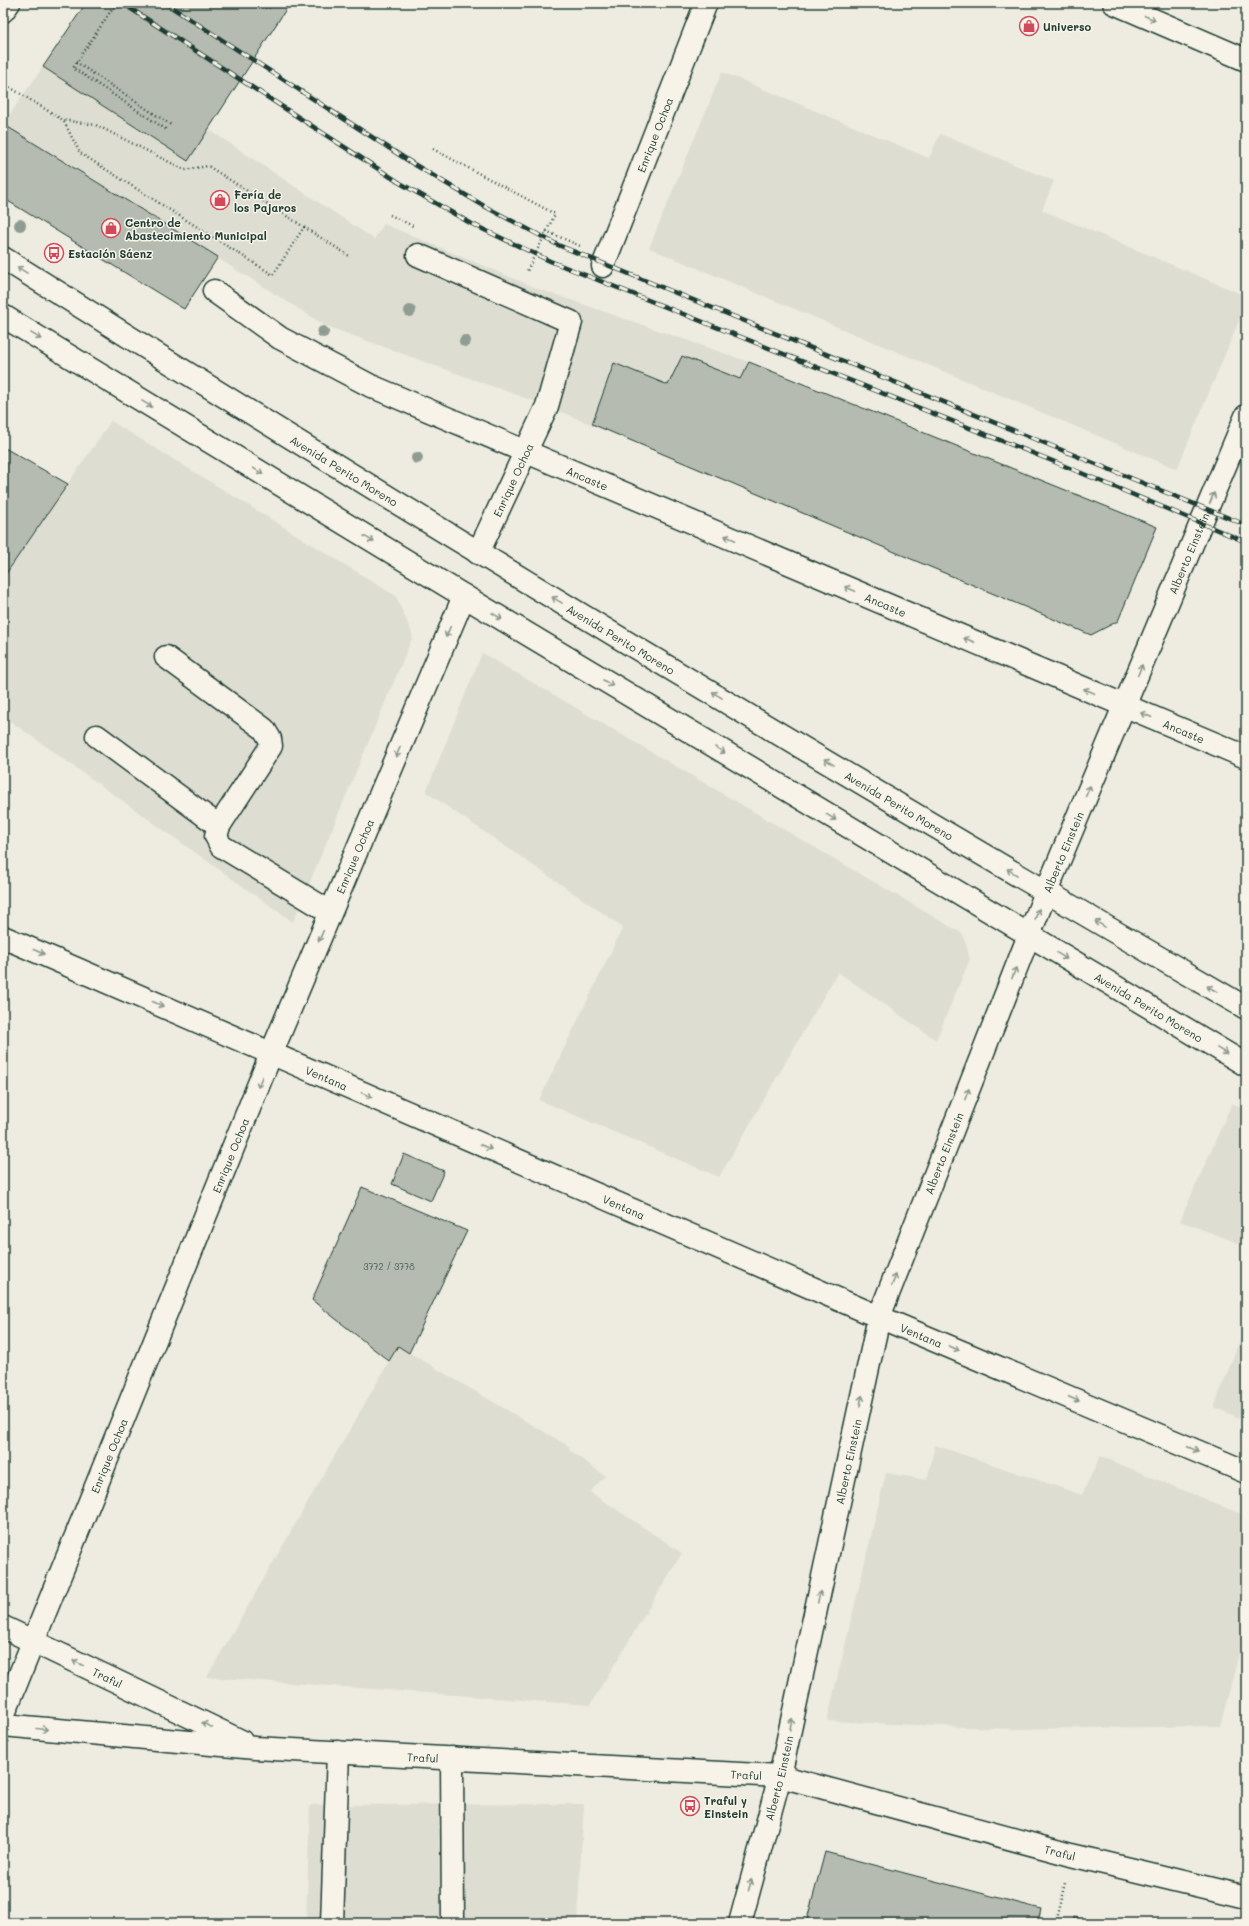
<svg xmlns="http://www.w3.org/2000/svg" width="1249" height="1926" font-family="Mali,sans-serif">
<rect width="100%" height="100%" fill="#eeece1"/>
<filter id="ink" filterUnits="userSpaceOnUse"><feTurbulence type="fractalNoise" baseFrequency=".025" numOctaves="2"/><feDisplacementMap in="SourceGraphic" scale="8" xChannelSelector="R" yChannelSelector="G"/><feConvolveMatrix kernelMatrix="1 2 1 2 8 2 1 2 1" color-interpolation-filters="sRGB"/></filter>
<g filter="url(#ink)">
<!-- built -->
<path fill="#ddddd2" d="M43,67L187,161L208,129L374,239L384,224L539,289L749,362L1157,527L1118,621L1091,635L547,406L326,326L3,124Z
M722,72L929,158L940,134L1054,181L1042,210L1246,296V304L1177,469L649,248Z
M111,421L396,596L413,636L293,922L3,716V578Z
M482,653L963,934L970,959L936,1040L838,972L719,1177L539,1100L623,927L426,792Z
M1232,1103L1246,1111V1246L1180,1221Z
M1246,1324V1421L1214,1407Z
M398,1346L570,1447L568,1449L605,1476L590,1492L682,1553L590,1705L207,1677Z
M935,1445L1082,1495L1100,1456L1246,1516V1628L1220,1726L1010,1729L827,1721L886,1473L927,1480Z
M584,1804L577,1923H306L310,1805Z"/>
<!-- building -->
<path fill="#b5bbb0" stroke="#1f3d34" d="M86,3H290L188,161L43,67Z
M3,124L218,257L184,309L3,198Z
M682,356L740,379L749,362L1157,527L1118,621L1091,635L592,424L614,363L668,385Z
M3,447L68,484L3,578Z
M404,1154L444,1171L431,1201L392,1184Z
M362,1187L467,1231L409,1353L398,1346L389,1361L312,1300Z
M825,1852L1041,1909L1038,1923H806Z
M1074,1917L1096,1923H1073Z"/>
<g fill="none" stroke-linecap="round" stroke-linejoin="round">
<!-- minor casing -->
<g stroke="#1f3d34" stroke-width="25">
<g id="minor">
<path d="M1114,3L1246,60"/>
<path d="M418,255L571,322L547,406L478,553"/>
<path id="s1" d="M603,266L706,3"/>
<path id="s2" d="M214,291L280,338L371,386L1246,757"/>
<path d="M166,657L264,729L270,739L271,746L219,826L216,836L221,846L330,912"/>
<path d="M97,736L219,826"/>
<path id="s3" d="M3,937L879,1317L1246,1472"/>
<path id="s4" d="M3,1627L241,1741"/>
<path id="s5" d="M3,1716L271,1054L464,596"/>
<path id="s6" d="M3,1725L255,1748L780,1776L1071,1855L1246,1897"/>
<path d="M452,1758L453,1923"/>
<path d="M332,1923L338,1752"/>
<path id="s7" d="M740,1923L780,1776L879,1317L1046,892L1246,416"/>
</g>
</g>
<!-- major casing -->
<g stroke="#1f3d34" stroke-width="25">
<g id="major">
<path d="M3,11L9,3"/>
<path id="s8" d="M3,258C413,516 827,766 1246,1008"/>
<path id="s9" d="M3,316L464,596L1246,1065"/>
</g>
</g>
<!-- path -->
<path stroke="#1f3d34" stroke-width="2.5" stroke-dasharray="1 3" stroke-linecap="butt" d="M116,3L73,68L167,130
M259,3L268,9L273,3
M76,62L171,125
M3,83L63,120L96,125L185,170L208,166L304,227L273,275L80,153L63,120
M433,149L555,214L527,271
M390,215L413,226
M304,227L351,257
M546,231L580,246
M1055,1923L1065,1883"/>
<!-- minor -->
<use href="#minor" stroke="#f7f3e8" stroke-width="22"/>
<!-- major -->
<use href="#major" stroke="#f7f3e8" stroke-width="22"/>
<!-- rail casing -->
<g stroke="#1f3d34" stroke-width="4.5">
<path id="rail" d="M122,3L400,183L472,224L550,261L1055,462L1246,542
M165,3L412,163L484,206L558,245L1246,525"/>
</g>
<!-- rail -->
<use href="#rail" stroke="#f7f3e8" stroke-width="3" stroke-dasharray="9" stroke-linecap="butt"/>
</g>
<!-- trees -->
<g fill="#8f9c92">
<circle cx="20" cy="225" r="6"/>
<circle cx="410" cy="311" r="6"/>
<circle cx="323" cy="332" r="6"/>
<circle cx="465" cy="341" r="6"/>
<circle cx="417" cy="458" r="6"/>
</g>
<!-- one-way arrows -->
<defs><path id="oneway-shaft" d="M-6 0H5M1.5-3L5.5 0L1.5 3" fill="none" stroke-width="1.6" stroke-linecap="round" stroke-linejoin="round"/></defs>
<g stroke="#8b988e">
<use href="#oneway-shaft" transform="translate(1150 18) rotate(23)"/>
<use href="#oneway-shaft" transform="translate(22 270) rotate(-148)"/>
<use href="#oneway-shaft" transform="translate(36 336) rotate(31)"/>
<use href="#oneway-shaft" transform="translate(147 404) rotate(31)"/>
<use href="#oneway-shaft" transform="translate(258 471) rotate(31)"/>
<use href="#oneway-shaft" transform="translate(1212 498) rotate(-67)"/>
<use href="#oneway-shaft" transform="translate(730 538) rotate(-157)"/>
<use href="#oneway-shaft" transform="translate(369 539) rotate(31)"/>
<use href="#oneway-shaft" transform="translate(850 589) rotate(-157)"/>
<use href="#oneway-shaft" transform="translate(557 600) rotate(-149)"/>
<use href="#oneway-shaft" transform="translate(497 616) rotate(31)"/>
<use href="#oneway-shaft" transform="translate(448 632) rotate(113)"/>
<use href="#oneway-shaft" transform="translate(969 640) rotate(-157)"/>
<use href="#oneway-shaft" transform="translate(1140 670) rotate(-67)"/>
<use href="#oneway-shaft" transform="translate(608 683) rotate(31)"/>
<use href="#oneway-shaft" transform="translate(1089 691) rotate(-157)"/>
<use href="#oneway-shaft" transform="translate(717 695) rotate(-149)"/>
<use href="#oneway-shaft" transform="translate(1146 715) rotate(-157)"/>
<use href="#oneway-shaft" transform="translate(720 750) rotate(31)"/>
<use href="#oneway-shaft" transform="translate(398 752) rotate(113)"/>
<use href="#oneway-shaft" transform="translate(829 762) rotate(-149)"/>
<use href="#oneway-shaft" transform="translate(1088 791) rotate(-67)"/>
<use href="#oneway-shaft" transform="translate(831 817) rotate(31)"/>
<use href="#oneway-shaft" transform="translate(1012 872) rotate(-149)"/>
<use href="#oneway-shaft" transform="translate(1037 914) rotate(-69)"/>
<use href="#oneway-shaft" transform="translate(1100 924) rotate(-149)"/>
<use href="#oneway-shaft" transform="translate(321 936) rotate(113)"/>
<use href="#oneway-shaft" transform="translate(39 952) rotate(24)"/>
<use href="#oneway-shaft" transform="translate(1062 956) rotate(31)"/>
<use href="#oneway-shaft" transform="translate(1014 973) rotate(-69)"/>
<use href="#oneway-shaft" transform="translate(1212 989) rotate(-150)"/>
<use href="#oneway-shaft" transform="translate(158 1004) rotate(24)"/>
<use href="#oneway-shaft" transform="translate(1222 1051) rotate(31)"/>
<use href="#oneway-shaft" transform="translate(260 1082) rotate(112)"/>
<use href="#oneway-shaft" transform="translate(967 1094) rotate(-69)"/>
<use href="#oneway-shaft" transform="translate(367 1095) rotate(23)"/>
<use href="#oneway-shaft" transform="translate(486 1147) rotate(23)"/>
<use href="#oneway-shaft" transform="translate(894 1280) rotate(-69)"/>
<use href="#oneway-shaft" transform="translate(954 1348) rotate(23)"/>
<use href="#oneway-shaft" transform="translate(1074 1399) rotate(23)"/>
<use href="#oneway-shaft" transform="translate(861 1401) rotate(-78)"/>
<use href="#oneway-shaft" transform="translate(1193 1449) rotate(23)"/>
<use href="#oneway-shaft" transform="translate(819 1597) rotate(-78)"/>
<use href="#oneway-shaft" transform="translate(78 1663) rotate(-154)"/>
<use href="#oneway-shaft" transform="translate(791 1724) rotate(-78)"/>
<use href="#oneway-shaft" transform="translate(207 1725) rotate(-154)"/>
<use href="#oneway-shaft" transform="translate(42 1729) rotate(5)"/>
<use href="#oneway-shaft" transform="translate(750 1885) rotate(-75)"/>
</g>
</g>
<!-- icons -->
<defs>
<g id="shop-ring" transform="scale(1)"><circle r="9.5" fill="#f7f3e8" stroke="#d1495b" stroke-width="1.5"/><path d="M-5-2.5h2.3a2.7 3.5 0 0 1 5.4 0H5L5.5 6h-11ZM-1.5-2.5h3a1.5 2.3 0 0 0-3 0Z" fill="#d1495b"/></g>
<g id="bus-ring" transform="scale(1)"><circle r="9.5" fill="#f7f3e8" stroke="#d1495b" stroke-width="1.5"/><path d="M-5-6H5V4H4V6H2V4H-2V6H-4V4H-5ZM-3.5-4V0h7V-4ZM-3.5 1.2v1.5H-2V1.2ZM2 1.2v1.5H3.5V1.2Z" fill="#d1495b"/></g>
</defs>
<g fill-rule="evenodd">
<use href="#shop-ring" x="1029" y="26"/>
<use href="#shop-ring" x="220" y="200"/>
<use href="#shop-ring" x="111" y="228"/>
<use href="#bus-ring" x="54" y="253"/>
<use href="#bus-ring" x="690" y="1806"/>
</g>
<g text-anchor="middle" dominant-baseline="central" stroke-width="3" stroke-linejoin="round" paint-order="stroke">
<!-- number labels -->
<g font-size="9" fill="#445c53">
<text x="389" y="1266">3772 / 3778</text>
</g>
<!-- poi labels -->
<g font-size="11" font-weight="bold" fill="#1f3d34" stroke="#f7f3e8" text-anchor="start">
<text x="1043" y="26">Universo</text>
<text x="234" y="194">Fería de<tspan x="234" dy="13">los Pajaros</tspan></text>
<text x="125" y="222">Centro de<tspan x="125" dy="13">Abastecimiento Municipal</tspan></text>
<text x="68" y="253">Estación Sáenz</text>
<text x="704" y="1800">Traful y<tspan x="704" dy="13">Einstein</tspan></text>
</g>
<!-- street labels -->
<g font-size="11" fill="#1f3d34" stroke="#f7f3e8">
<text stroke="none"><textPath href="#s1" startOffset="141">Enrique Ochoa</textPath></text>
<text stroke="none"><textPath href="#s8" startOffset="402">Avenida Perito Moreno</textPath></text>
<text stroke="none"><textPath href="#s2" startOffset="419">Ancaste</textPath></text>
<text transform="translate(513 480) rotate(-65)">Enrique Ochoa</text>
<text stroke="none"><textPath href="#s7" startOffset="1446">Alberto Einstein</textPath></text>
<text stroke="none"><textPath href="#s2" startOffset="743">Ancaste</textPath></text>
<text stroke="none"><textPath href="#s8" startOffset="726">Avenida Perito Moreno</textPath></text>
<text stroke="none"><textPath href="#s2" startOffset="1067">Ancaste</textPath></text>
<text stroke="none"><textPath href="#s8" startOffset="1050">Avenida Perito Moreno</textPath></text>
<text stroke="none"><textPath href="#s7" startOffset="1122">Alberto Einstein</textPath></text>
<text stroke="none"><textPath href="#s5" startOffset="929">Enrique Ochoa</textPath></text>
<text stroke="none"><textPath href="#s9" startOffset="1338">Avenida Perito Moreno</textPath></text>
<text stroke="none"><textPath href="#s3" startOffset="353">Ventana</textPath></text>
<text stroke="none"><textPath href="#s7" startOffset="798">Alberto Einstein</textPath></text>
<text stroke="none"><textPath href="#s5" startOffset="605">Enrique Ochoa</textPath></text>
<text stroke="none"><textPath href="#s3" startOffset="677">Ventana</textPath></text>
<text stroke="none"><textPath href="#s3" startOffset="1001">Ventana</textPath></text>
<text stroke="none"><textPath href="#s5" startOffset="281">Enrique Ochoa</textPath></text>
<text stroke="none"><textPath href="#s7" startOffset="474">Alberto Einstein</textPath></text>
<text stroke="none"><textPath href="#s4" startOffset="116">Traful</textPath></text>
<text stroke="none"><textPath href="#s6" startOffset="421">Traful</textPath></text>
<text stroke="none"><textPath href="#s6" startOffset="745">Traful</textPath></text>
<text stroke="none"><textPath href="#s7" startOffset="150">Alberto Einstein</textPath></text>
<text stroke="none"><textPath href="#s6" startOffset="1069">Traful</textPath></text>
</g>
</g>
<!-- margin -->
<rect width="1249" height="1926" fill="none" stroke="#f7f3e8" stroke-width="16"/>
<rect x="8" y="8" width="1233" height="1910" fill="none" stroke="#1f3d34" stroke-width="1.5" filter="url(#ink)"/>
</svg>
